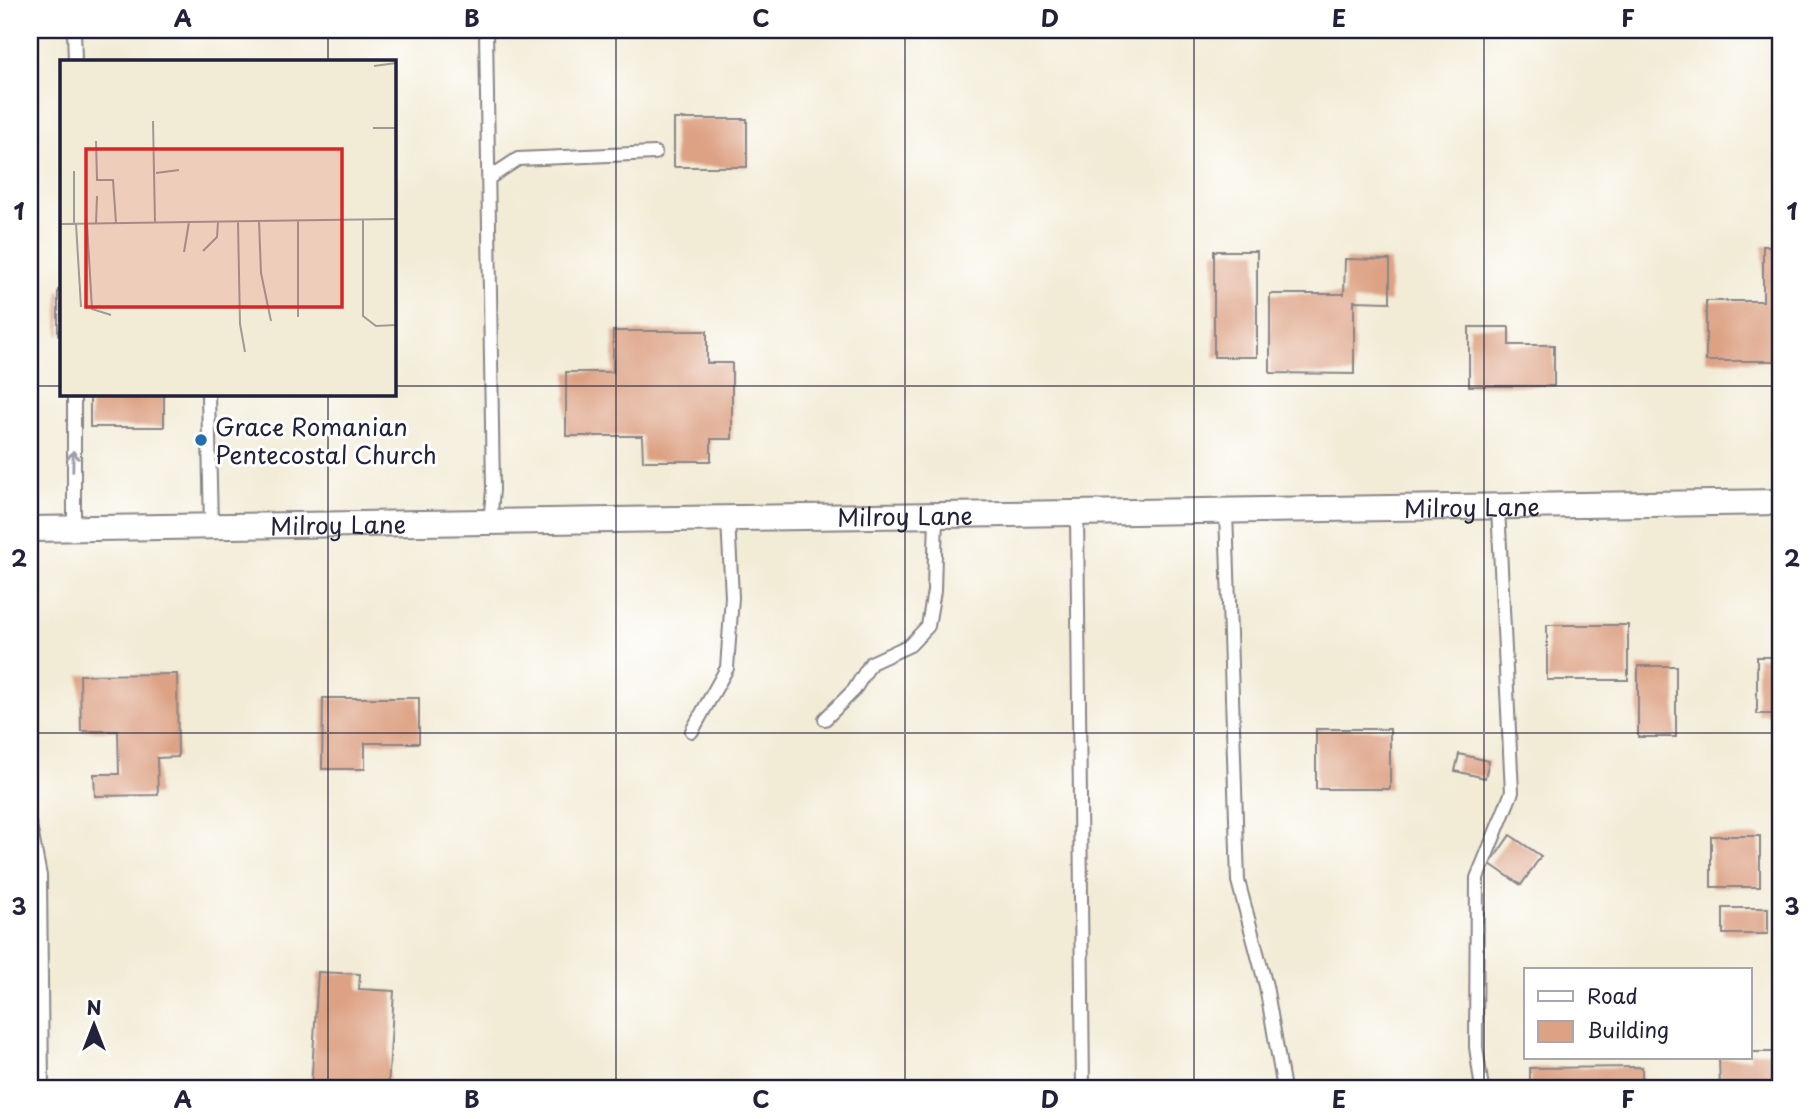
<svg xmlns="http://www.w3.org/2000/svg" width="1811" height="1119" font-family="'Playpen Sans',sans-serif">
<rect width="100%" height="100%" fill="#fff"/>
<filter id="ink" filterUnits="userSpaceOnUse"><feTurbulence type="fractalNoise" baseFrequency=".0143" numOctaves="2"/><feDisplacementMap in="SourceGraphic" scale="14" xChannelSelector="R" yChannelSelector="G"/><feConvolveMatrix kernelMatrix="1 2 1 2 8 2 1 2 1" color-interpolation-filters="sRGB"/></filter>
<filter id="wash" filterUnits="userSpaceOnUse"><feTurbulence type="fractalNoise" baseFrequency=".00686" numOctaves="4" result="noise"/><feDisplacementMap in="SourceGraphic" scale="28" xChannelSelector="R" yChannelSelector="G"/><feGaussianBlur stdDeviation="1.57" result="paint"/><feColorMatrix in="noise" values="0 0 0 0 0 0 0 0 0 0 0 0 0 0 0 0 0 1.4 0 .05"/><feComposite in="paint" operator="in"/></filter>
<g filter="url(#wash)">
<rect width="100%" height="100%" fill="#f2ebd5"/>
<g id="blocks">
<!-- building -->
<path fill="#dda284" d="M674,119H747V167H674Z
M394,177H396L397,206H394Z
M1763,246H1781V361H1706V301H1763Z
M1214,251H1257V357H1214Z
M1345,259L1390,260V302L1354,301V374L1270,373V294H1344Z
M58,290H61V335H58Z
M1469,327H1509V345H1554V386H1469Z
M613,331H707V363H732V439H711V461H643L642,436H566V372H613Z
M90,394H164V427H90Z
M1547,625H1628V680H1547Z
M1757,657H1781V714H1757Z
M1638,666H1676V737H1638Z
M177,674L178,757L157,758L158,795L95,796L94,774H119L118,731H81L80,675Z
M323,698H419V743H365V769H322Z
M1316,729H1390V789H1316Z
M1459,754L1489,761L1485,778L1455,771Z
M1510,835L1541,856L1521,885L1490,864Z
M1711,836H1760V887H1711Z
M1723,908H1768V934H1723Z
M318,972L360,974L359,989L394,991L388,1089H311Z
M1750,1052H1781V1089H1720L1719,1058H1750Z
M1642,1067V1089H1530V1068Z"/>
</g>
</g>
<g filter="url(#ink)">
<use href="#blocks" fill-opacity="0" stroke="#8a8688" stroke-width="2"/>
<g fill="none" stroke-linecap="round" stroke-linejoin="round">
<!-- service casing -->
<g stroke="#8a8688" stroke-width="16">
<path id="service" d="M74,30L75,61
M486,30L493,490L490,523
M489,178L518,159L655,153
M208,394L211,526
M1226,511L1238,881L1266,986L1284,1089
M1077,514L1083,1089
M74,528V394
M825,719L854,690L871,663L910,645L928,626L934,591L936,516
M692,731L727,668L732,597L728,519
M30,825L40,876L42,1089
M1482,1089L1476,1047L1477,878L1512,792L1498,507"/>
</g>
<!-- minor casing -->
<g stroke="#8a8688" stroke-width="28">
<g id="minor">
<path id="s1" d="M30,529L1781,502"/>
</g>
</g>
<!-- service -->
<use href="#service" stroke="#fff" stroke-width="12"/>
<!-- minor -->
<use href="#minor" stroke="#fff" stroke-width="24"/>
</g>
<!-- one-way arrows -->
<defs><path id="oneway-shaft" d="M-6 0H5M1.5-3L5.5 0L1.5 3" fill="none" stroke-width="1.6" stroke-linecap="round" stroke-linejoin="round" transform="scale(1.75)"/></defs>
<use stroke="#9c9ca7" href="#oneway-shaft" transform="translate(73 461) rotate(-89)"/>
</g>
<!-- grid -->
<path fill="none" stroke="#22223b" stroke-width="2" stroke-opacity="0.55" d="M328,30V61M616,30V1089M905,30V1089M1194,30V1089M1484,30V1089M30,386H61M394,386H1781M328,394V1089M30,733H1781"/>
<!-- markers -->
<circle fill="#1f6fb2" stroke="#fff" stroke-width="2.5" cx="201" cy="440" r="7"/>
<g text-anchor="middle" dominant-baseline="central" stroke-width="6" stroke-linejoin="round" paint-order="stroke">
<!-- poi labels -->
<g font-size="24" fill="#22223b" stroke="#fff" text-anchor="start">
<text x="215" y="426">Grace Romanian<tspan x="215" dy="28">Pentecostal Church</tspan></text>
</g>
<!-- street labels -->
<g font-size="24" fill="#22223b" stroke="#fff">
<text stroke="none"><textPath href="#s1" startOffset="1442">Milroy Lane</textPath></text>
<text stroke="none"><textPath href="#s1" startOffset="875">Milroy Lane</textPath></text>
<text stroke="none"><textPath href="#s1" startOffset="308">Milroy Lane</textPath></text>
</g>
</g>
<!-- overview -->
<g transform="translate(60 60)">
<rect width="336" height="336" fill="#f2ebd5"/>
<path fill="none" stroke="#9f9b97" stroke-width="2" d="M314,6L336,3M93,61L95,163M313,68H336M36,81L37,120H53L56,163M14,111V164M96,113L119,110M303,159V256L316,266L336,265M199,161L201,213L211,261M178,162L180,264L185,292M0,164L336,159M16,164L21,247M27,164L32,249L51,255M36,164L37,136M143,191L157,177L158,162M124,192L129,162M238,257V161"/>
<path fill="#d62828" fill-opacity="0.15" stroke="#d62828" stroke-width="3.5" d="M26,89H282V247H26Z"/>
<rect width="336" height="336" fill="none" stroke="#22223b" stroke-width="3.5"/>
</g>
<!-- margin -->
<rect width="1811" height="1119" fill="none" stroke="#fff" stroke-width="77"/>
<!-- legend -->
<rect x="1524" y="968" width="228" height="91" fill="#ffffff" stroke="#a7a7b1" stroke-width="2"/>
<rect x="1538" y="991" width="35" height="10" fill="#ffffff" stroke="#a7a7b1" stroke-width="2"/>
<text x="1587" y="1004" font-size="21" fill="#22223b">Road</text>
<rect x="1538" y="1021" width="35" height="21" fill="#dda284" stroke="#a7a7b1" stroke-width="2"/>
<text x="1587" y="1038" font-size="21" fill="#22223b">Building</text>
<!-- north arrow -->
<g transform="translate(94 1025)" stroke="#ffffff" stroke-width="5" paint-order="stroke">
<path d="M0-5L12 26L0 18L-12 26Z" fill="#22223b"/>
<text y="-10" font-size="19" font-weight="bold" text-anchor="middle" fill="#22223b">N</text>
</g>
<rect x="38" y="38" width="1734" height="1042" fill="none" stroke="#22223b" stroke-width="2.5"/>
<g font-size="23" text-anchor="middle" font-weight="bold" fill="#22223b">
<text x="183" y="27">A</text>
<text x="472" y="27">B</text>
<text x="761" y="27">C</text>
<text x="1050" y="27">D</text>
<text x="1339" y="27">E</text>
<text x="1628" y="27">F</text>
<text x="19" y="220">1</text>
<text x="1792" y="220">1</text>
<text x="19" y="567">2</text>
<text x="1792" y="567">2</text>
<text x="19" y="915">3</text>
<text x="1792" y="915">3</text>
<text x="183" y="1108">A</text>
<text x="472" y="1108">B</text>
<text x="761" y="1108">C</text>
<text x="1050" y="1108">D</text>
<text x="1339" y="1108">E</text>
<text x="1628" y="1108">F</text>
</g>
</svg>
